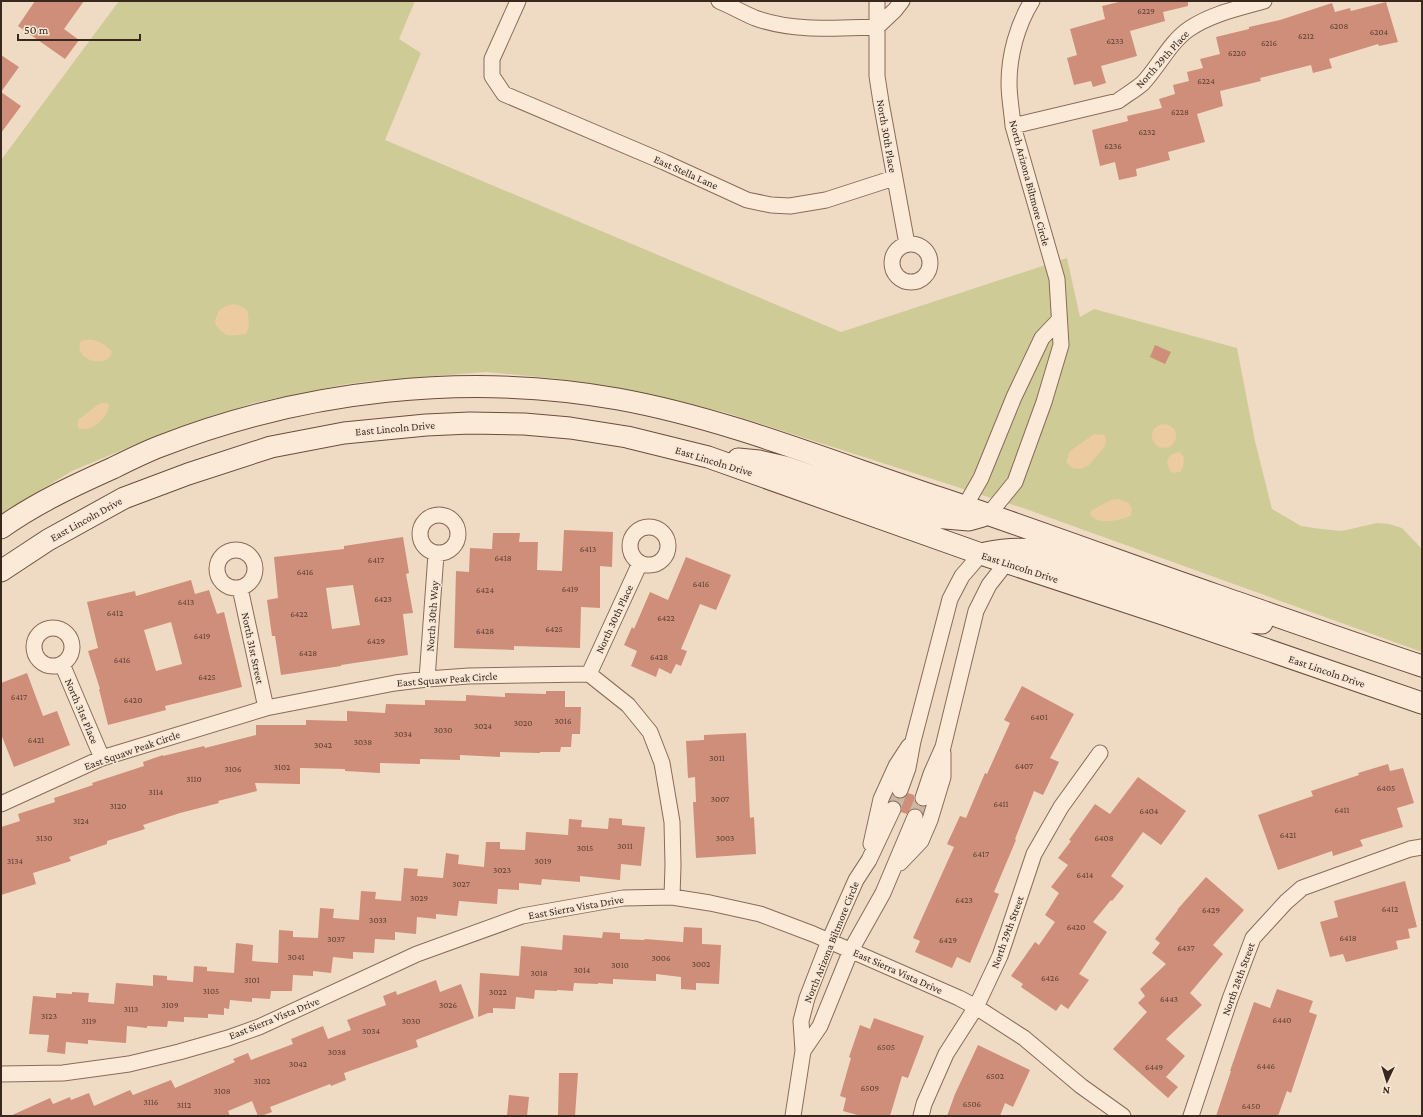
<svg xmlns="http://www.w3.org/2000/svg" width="1423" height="1117" font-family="'Crimson Pro',serif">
<rect width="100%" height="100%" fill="#efdbc4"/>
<!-- green -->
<path fill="#cecb97" d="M119,1H415L399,39L421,53L385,140L841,332L1067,258L1080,317L1094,309L1237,348L1255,441L1272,509L1301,526L1321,529L1342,531L1377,523L1389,524L1402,528L1422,549V652L1023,508L724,412L628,390L559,379L486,372L372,381L347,384L253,403L153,437L72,471L1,514V160Z"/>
<!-- sand -->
<path fill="#eccba0" d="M234,304L241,306L247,310C249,319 250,325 246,334C230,336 225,338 215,324C216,311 221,306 234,304Z
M85,340C97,339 105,344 112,352C108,370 72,360 81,341Z
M101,403H106L109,405C108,418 90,434 78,428V420L96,406Z
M1152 436a12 12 0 1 1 24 0a12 12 0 1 1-24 0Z
M1094,434L1104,435L1106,440L1105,446L1089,465L1081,469L1072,468L1066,462L1070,451Z
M1180,452L1184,457L1183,467L1180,472L1172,473L1169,469L1167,461L1170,455Z
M1119,499L1129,503L1132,509L1131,516C1119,520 1097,527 1090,513L1092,510L1111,500Z"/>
<!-- building -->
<path fill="#ce8e79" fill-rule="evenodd" d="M35,1H84L64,29L79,40L65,59L18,26Z
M1123,1H1188V6L1163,12L1165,21L1130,31L1137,56L1101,66L1106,83L1093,87L1091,81L1074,85L1067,58L1077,55L1070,29L1105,19L1102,6Z
M1386,2L1398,42L1379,46L1378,44L1329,59L1332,68L1313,73L1311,65L1260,78L1261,81L1220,91L1223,106L1197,114L1205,142L1168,152L1170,160L1136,169L1137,176L1119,180L1115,162L1100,166L1092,130L1128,121L1127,116L1162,108L1159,99L1175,94L1173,85L1189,81L1187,72L1203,68L1200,59L1220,54L1216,37L1249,29V27L1280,20L1332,3L1335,12L1350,8L1351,11Z
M1,55L19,67L1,92Z
M1,92L21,106L1,133Z
M1155,345L1171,352L1165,364L1150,357Z
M564,530L613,532L612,567L600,566V608L581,607L580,648L514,646V650L454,648L456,571L469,572L470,548L492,549L493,533H520L519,542H538L537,570L562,571Z
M403,537L409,573L406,574L413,613L403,614L408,655L341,665V666L281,675L275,636H272L267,600L278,598L274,557L344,549V546ZM353,585L360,625L332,629L326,588Z
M686,557L731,575L716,610L700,604L681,649L687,651L681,666L676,664L671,674L659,668L656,677L631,666L637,651L624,645L632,627L634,629L650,592L668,600Z
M191,580L195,594L209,590L217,614L224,612L242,687L165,706L166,710L108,725L99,689H100L88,651L98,648L87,602L135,591L136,596ZM171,622L182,664L156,671L144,630Z
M27,673L43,716L57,711L70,745L14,767L1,734V683Z
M1022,686L1074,714L1050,758L1059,762L1043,795L1034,791L1015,839L1016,840L994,892L999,894L970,963L957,957L952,968L915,952L920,941L913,938L954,847L947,844L960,816L966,818L985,773L987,774L1010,723L1004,720Z
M546,691H565V707H581L580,734H572L571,747H561L560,752H540V753L500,752V757L460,755V760L420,759V764L380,763V773L345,771V769L300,768V784L255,783L257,791L218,801L219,803L180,813L143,825L145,829L107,841V844L69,857L71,861L33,873L36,884L1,895V827L20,821L18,814L55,802L54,798L93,785L92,783L144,766L143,762L163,755V756L204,746L205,748L256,735V725H306V720L347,721V711L385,713L386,704L425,705V700L466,701V695L505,697V693L546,694Z
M746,733L750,818L754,817L756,854L696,858L693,802H696L695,777L688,778L686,741L704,740V735Z
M1388,764L1390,771L1403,768L1414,803L1397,808L1403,827L1360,840L1363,846L1333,856L1332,851L1278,870L1258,815L1313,796L1311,791L1359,775L1358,773Z
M1138,777L1186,811L1161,845L1143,832L1111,876L1124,886L1112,901L1111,900L1093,922L1107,932L1079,974L1089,980L1068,1009L1061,1004L1056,1011L1021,987L1023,984L1011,976L1035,942L1039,945L1055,922L1045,915L1059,893L1051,887L1068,865L1058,858L1071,841L1069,840L1095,804L1110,814Z
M908,793L914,795V800L917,804L921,807H925L923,813L919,809L914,808L910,810L907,814L901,812L902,808L900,804L896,801H890L893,795L897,798L901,799L905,797Z
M609,818L622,819V825L645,827L641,866L621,864L620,880L580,876V882L542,879L541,885L519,883V890L498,889L497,904L459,901L457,916L436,914V919L417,917L416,934L395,932V940L375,939L374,953L353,952V959L333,957L331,973L313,971V976L293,975L292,991H271L270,999L252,998V1002L230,1000L229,1009L224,1008V1015L208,1014V1018L184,1017V1022L168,1021L167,1027L147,1026V1028L127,1026L126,1043L88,1040V1044L66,1042L65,1054L47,1052L49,1035L29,1034L33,996L56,998V993L72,994V992L89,993L88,1002L114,1004L116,983L153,986V975L167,976V980L193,982L194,966L207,967V971L234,973L236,943L253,945L252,961L278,963L279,930L293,931V937L318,938L320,908L334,909L333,918L359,920L361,891L376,892L375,899L401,901L404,868L418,869L417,876L443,878L446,853L459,855L458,864L484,867L486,842H500V849L525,850L526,832L568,835L569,819L582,820L581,827L608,829Z
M1206,877L1244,910L1213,945L1223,954L1190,993L1202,1005L1166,1039L1185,1056L1166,1077L1178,1087L1168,1098L1113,1049L1147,1012L1138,1003L1145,996L1140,989L1166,964L1152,953L1160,943L1155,939L1178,910H1177Z
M1405,881L1417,927L1408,929L1410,938L1396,941L1398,949L1346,962L1343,954L1330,957L1320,922L1338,917L1334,901Z
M684,927L702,928V944L721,945L719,984L696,983V990L681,989V977L656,974V981L613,979V984L598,983V984L574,983L573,991L557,990V991L535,990L534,999L516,997L515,1009L493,1008V1013H488L478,1017L480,973L519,976L521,946L562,950L563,935L602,938L603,932L620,933V939L644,940L645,939L683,942Z
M436,980L440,992L461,984L474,1018L416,1040L418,1047L344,1073L346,1080L331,1086L330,1084L270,1107L272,1112L261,1116H258L252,1101L228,1111L230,1116H10L50,1098L53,1104L70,1097L71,1100L89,1093L94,1106L130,1090L133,1095L171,1080L175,1088L235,1062L233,1059L248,1053L251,1060L293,1044L291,1039L323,1026L328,1039L351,1030L347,1020L386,1005L383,996L396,991L397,995Z
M1277,989L1313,1001L1309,1012L1317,1015L1291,1093L1287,1091L1278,1116H1216L1231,1071H1230L1254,1002L1270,1008Z
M874,1018L924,1036L908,1078L902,1076L890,1116H861L843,1111L846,1098L840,1096L851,1058L849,1057L860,1025L870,1029Z
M978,1045L1030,1070L1013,1107L1005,1103L1000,1116H947L955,1094Z
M559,1073H578L575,1116H558Z
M509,1095L529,1097L527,1116H507Z"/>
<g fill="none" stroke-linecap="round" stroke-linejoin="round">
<!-- minor-tunnel -->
<path stroke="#cbb7a3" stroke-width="15" stroke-dasharray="15 8" stroke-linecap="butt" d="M893,809L900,790
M915,817L923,798"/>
<!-- minor casing -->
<g stroke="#8a6b5a" stroke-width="17">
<path id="minor" d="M518,1L492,59V76L504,94L664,162L747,200L771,205L790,206L826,200L894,178
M719,1C731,6 743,13 755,18C794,32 837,28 877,27
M877,1V76L881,102L907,244
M877,27L895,10L902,1
M1013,126L1118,101C1126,95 1135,90 1143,83C1159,66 1170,42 1189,29C1211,14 1239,8 1264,1
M892 263a19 19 0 1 1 38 0a19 19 0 1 1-38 0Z
M965,506L981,478L1014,397L1042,338L1059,320
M989,514L1015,482L1044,402L1061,345L1057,279L1013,126C1012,112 1009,98 1009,83C1009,56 1017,25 1032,1
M420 534a19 19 0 1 1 38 0a19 19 0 1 1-38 0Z
M630 546a19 19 0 1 1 38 0a19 19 0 1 1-38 0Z
M217 569a19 19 0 1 1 38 0a19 19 0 1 1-38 0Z
M240,588L266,708
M34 647a19 19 0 1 1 38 0a19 19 0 1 1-38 0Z
M62,664L102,758
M589,674L640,563
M427,679L436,554
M900,790L908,768L913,741L950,599L962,576L981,554
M923,798L931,774L943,747L976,611L989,585L1007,562
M1,804L102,758L266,708L395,683L427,679L469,676L589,674L628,705L650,732L662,763L672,822L673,865L672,897
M871,844L881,799L896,766L909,746
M900,863L921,841L930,820L943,777V753
M803,1051L820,1026L851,950L883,893L915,817
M1,1074L63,1073L129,1064L179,1052L228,1038L259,1027L417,954L522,916L623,898L672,897L710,903L760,914L813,934L959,998L976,1007L1024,1038L1081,1086L1123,1116
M793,1116L803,1051L801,1021L807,998L829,941L856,880L869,860L893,809
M921,1116L924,1104L946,1054L976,1007L1000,956L1034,854L1061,807L1100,753
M1191,1116L1230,999L1253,938L1286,902L1302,888L1410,849L1422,847"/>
</g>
<!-- secondary casing -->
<g stroke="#6c4d3d" stroke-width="23">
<path id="secondary" d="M738,459L759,461L785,467L934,517L969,520L983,516
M1,528C36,503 75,485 113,468C129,460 145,452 161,446C304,390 467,372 618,399C728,419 834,463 940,498C1033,529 1124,563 1216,595C1285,619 1353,643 1422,666
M985,553C1001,550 1016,548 1033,550L1248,622L1262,623
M1,571L48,540L124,498L188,474L271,447L344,433L426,425L470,423L524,424L570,428L627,437L708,457L981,554L1163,614L1422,703"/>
</g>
<!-- minor -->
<use href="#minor" stroke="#faead7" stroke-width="15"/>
<!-- secondary -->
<use href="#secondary" stroke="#faead7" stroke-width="21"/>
</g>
<g text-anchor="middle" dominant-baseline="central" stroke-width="3" stroke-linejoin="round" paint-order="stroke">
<!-- number labels -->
<g font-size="9" fill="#5f4135">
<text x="1146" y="11">6229</text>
<text x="1339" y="26">6208</text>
<text x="1379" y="32">6204</text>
<text x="1306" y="36">6212</text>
<text x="1115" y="41">6233</text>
<text x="1269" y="43">6216</text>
<text x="1237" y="53">6220</text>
<text x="1206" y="81">6224</text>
<text x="1180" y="112">6228</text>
<text x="1147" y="132">6232</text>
<text x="1113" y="146">6236</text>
<text x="588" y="549">6413</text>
<text x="503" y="558">6418</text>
<text x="376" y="560">6417</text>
<text x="305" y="572">6416</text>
<text x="701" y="584">6416</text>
<text x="570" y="589">6419</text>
<text x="485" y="590">6424</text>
<text x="383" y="599">6423</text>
<text x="186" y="602">6413</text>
<text x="115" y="613">6412</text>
<text x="299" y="614">6422</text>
<text x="666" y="618">6422</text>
<text x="554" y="629">6425</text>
<text x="485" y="631">6428</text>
<text x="202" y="636">6419</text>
<text x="376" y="641">6429</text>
<text x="308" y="653">6428</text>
<text x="659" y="657">6428</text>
<text x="122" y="660">6416</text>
<text x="207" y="677">6425</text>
<text x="19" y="697">6417</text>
<text x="133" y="700">6420</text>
<text x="1039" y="717">6401</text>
<text x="563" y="721">3016</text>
<text x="523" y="723">3020</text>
<text x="483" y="726">3024</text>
<text x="443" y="730">3030</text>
<text x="403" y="734">3034</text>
<text x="36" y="740">6421</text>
<text x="363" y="742">3038</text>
<text x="323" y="745">3042</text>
<text x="717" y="758">3011</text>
<text x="1024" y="766">6407</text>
<text x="282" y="767">3102</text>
<text x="233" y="769">3106</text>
<text x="194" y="779">3110</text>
<text x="1386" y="788">6405</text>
<text x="156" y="792">3114</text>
<text x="720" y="799">3007</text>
<text x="1001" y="804">6411</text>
<text x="118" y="806">3120</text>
<text x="1342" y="810">6411</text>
<text x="1149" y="811">6404</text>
<text x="81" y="821">3124</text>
<text x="1288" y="835">6421</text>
<text x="44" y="838">3130</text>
<text x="725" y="838">3003</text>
<text x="1104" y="838">6408</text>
<text x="625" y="846">3011</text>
<text x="585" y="848">3015</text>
<text x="981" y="854">6417</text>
<text x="15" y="861">3134</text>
<text x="543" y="861">3019</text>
<text x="502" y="870">3023</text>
<text x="1085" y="875">6414</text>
<text x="461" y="884">3027</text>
<text x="419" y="898">3029</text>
<text x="964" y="900">6423</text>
<text x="1390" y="909">6412</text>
<text x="1211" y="910">6429</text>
<text x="378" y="920">3033</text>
<text x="1076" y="927">6420</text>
<text x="1348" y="938">6418</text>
<text x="336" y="939">3037</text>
<text x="948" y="940">6429</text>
<text x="1186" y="948">6437</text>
<text x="296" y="957">3041</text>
<text x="661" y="958">3006</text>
<text x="701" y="964">3002</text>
<text x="620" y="965">3010</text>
<text x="582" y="970">3014</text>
<text x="539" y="973">3018</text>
<text x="1050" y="978">6426</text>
<text x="252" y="980">3101</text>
<text x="211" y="991">3105</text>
<text x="498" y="992">3022</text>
<text x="1169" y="999">6443</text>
<text x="170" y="1005">3109</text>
<text x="448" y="1005">3026</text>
<text x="131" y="1009">3113</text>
<text x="49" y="1016">3123</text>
<text x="1282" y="1020">6440</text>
<text x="89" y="1021">3119</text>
<text x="411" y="1021">3030</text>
<text x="371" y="1031">3034</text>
<text x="886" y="1047">6505</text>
<text x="337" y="1052">3038</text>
<text x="298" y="1064">3042</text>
<text x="1266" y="1066">6446</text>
<text x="1154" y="1067">6449</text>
<text x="995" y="1076">6502</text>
<text x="262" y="1081">3102</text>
<text x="870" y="1088">6509</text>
<text x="222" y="1091">3108</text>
<text x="151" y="1102">3116</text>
<text x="972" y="1104">6506</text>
<text x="184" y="1105">3112</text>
<text x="1251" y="1106">6450</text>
</g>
<!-- street labels -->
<g font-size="11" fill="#3a271e" stroke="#f6e7d4">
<text transform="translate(1162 59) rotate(-48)">North 29th Place</text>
<text transform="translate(887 136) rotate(80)">North 30th Place</text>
<text transform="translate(686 172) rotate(24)">East Stella Lane</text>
<text transform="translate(1030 183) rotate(75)">North Arizona Biltmore Circle</text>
<text transform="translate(395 428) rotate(-5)">East Lincoln Drive</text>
<text transform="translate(714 461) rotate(17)">East Lincoln Drive</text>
<text transform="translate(86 519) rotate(-29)">East Lincoln Drive</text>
<text transform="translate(1020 567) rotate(18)">East Lincoln Drive</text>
<text transform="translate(432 616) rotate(-86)">North 30th Way</text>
<text transform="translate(614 619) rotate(-65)">North 30th Place</text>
<text transform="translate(253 648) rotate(78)">North 31st Street</text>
<text transform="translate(1327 671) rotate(19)">East Lincoln Drive</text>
<text transform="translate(447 679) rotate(-4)">East Squaw Peak Circle</text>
<text transform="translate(82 711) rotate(67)">North 31st Place</text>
<text transform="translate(132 750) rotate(-19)">East Squaw Peak Circle</text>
<text transform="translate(576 907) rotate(-10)">East Sierra Vista Drive</text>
<text transform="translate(1007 932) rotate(-70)">North 29th Street</text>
<text transform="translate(831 942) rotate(-68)">North Arizona Biltmore Circle</text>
<text transform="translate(898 971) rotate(24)">East Sierra Vista Drive</text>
<text transform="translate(1238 979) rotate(-70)">North 28th Street</text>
<text transform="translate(274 1018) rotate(-22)">East Sierra Vista Drive</text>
</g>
</g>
<!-- border -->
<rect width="1423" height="1117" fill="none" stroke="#3a271e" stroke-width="4"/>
<!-- north arrow -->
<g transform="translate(1387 1081) rotate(184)" stroke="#f6e7d4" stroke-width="3" paint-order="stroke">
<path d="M0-3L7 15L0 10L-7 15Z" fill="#3a271e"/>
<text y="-6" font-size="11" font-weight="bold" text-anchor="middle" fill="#3a271e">N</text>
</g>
<!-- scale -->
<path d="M18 34v6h122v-6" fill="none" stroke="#3a271e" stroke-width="2"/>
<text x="24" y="34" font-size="12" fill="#3a271e" stroke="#f6e7d4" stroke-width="3" paint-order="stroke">50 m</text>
</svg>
